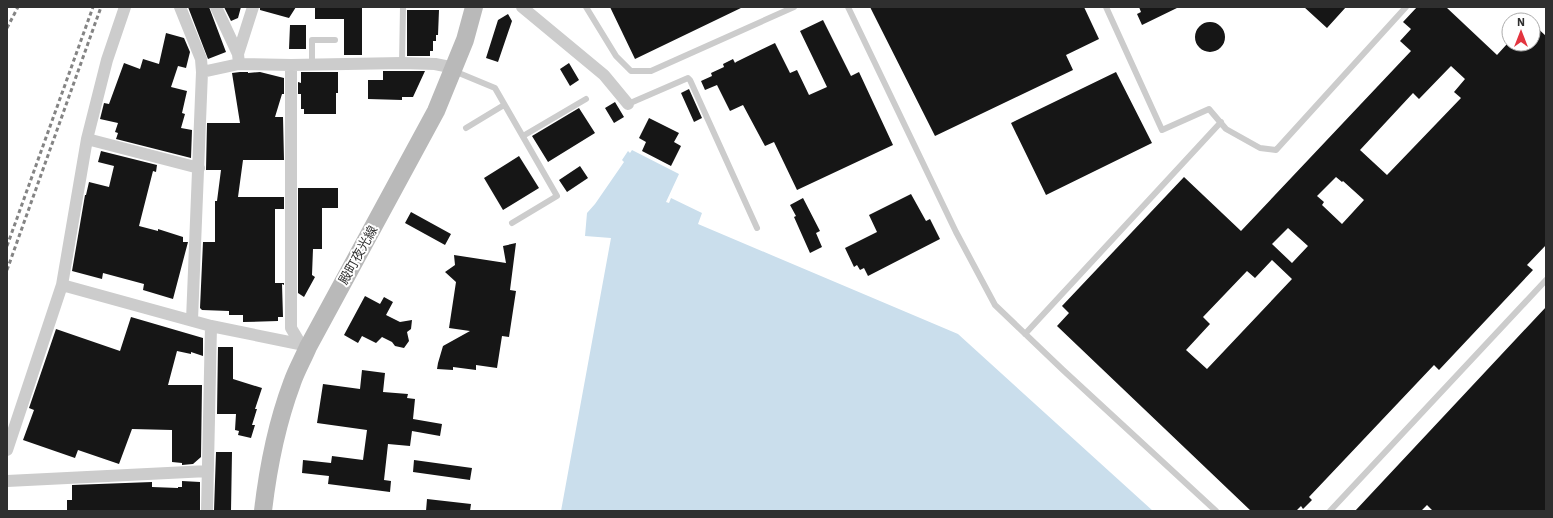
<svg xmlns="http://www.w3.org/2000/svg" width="1553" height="518" font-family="'IBM Plex Sans','Noto Sans JP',sans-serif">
<rect width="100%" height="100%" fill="#fff"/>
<!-- water -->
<path fill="#cadeec" d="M632,150L679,174L666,202L669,203L671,198L702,213L698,224L958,334L1153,511H561L611,238L585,236L587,213L595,204L624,162L622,160L628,151L630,153Z"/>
<!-- building -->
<path fill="#161616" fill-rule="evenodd" d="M188,7H209L226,52L208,59Z
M224,7H241L238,18L231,21Z
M260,7H296L289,18L260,10Z
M315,7H362V55H344V19H315Z
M610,7H743L635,59Z
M870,7H1084L1099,39L1066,55L1073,70L935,136Z
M1139,7H1179L1142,25L1137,14L1141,12Z
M1304,7H1346L1327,28Z
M1417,7H1446L1497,55L1507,44H1533V24L1546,36V245L1527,265L1533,270L1439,370L1434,365L1309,497L1312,500L1303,509L1301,506L1296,511H1251L1057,326L1069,313L1062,306L1184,177L1241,231L1411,51L1400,41L1411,29L1403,22ZM1451,66L1465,79L1454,92L1461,98L1387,175L1360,150L1413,93L1419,99ZM1336,177L1342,182L1343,181L1364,200L1342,224L1322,205L1324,202L1317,196ZM1288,228L1308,246L1292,263L1272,244ZM1272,260L1292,279L1207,369L1186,350L1210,324L1203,317L1247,271L1255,278Z
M407,10H439L438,35H436V41H433V51H430V56H407Z
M508,14L512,21L498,62L486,58L498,20Z
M823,20L851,76L859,72L893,145L797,190L774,142L765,146L743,105L730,111L717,85L705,90L701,81L712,76L711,73L724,67L723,64L733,59L735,63L736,62L775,43L790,73L797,70L809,95L827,87L800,31Z
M1195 37a15 15 0 1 1 30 0a15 15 0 1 1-30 0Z
M290,25H306V49H289Z
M166,33L184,38L190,52L186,68L178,66L171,87L187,91L182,113L185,114L181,128L192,130L191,158L116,139L118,133L115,132L118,123L100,119L104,103L109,104L124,63L140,69L143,59L159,64Z
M569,63L579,80L570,86L560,69Z
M383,71H425L413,97H402V100L368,99V80H383Z
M240,72H248V73L260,72L284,78V94H282L275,117H283L284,160H243L238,197H284V209H275V283H284V285L282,284L283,317H278V321L243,322V315H229V311L202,310L200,308L203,242H215V201H217L221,170H206L207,123H240L232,73Z
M301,72H338V93H336V114H304V109H301V94H298V82L301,83Z
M1116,72L1152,143L1046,195L1011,123Z
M689,89L702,118L694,122L681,93Z
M615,102L624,117L614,123L605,108Z
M579,108L595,133L548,162L532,136Z
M649,118L679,133L674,142L681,146L671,166L642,151L646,142L639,138Z
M101,151L157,165L156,172L153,171L139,226L158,231V229L183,237V242H188L173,299L143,290L144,284L103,273L102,279L72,271L85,195H86L89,182L109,187L114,166L98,162Z
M519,156L539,188L503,210L484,178Z
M580,166L588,178L567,192L559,180Z
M298,188H338V208H322V249H313L312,275L315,277L304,297L298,293Z
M911,194L926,221L930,219L940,239L868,276L864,268L860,270L857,265L854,267L845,248L877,232L869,215Z
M803,198L820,231L816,233L822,247L810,253L794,217L796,216L790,205Z
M411,212L451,234L445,245L405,223Z
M516,243L510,290L516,291L509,337L502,336L497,368L476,365V370L453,367V370L437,369L438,363L443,346L470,331L449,328L456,282L445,272L455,265L454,255L506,263L503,246Z
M365,296L380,304L384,297L393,302L386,315L400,322L412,320L411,329L407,332L409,341L404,348L395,346L392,342L382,337L376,343L362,336L358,343L344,335Z
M1546,307V511H1433L1427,505L1421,511H1355Z
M131,317L203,338V356L191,352V354L177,351L168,385H202L201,457L193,464L182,465V463L172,462V430L132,429L119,464L78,450L75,458L23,440L34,410L29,408L56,329L120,351Z
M218,347H233V379L262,388L255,409H257L252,425H255L251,438L238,435L239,431L235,430L236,414H217Z
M362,370L385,373L383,392L408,394L407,398L415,399L413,419L442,424L440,436L412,431L410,446L388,444L384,480L391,481L390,492L328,484L329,476L302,473L303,460L331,463L332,456L363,460L367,430L317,423L323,384L360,389Z
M216,452H232L231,511H214Z
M414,460L472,468L470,480L413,472Z
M182,481L200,482V511H67V500H72V485L152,482V487L178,488V487H182Z
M427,499L471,504L470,511H426Z"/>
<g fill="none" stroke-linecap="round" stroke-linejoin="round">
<!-- lane -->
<path stroke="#ccc" stroke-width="6" d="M586,7L616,56L631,71H651L794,7
M848,7L956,232L995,305L1063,370L1216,511
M1106,7L1162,130L1209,109L1226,129L1260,148L1276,150L1406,7
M402,63L403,7
M312,64V40H335
M454,71L495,88L557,196L512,223
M628,104L688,78L690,80L757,228
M466,128L504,105
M523,136L586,99
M1025,334L1221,122
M1330,511L1546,280"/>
<!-- street -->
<path stroke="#ccc" stroke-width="12" d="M180,7L201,59L202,72L192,320
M216,7L238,54
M522,7L604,75L628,104
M239,64L238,54L253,7
M291,65V328L300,343
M202,72L239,64L291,65L402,63L435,64L455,68
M87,139L199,168
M62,285L211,326L304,345
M7,450L62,285L87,139L107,60L125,7
M7,481L208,471
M207,511L211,326"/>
<!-- secondary -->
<path stroke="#b9b9b9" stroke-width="18" d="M263,511C268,468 277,423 292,383C296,371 303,359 308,347L436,111L465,40L474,7"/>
<!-- rail -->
<path stroke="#848484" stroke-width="3" stroke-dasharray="4 3" stroke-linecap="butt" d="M7,28L18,7
M7,246L93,7
M7,270L101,7"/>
</g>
<g text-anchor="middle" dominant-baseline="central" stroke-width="4" stroke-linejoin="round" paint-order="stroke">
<!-- street labels -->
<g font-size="13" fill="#2f2f2f" stroke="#fff">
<text transform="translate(358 255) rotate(-61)">殿町夜光線</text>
</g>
</g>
<!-- border -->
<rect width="1553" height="518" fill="none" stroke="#2f2f2f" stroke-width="16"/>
<!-- north arrow -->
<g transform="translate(1521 32)"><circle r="19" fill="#ffffff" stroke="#acacac"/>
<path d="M0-3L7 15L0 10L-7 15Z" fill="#e3343f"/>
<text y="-6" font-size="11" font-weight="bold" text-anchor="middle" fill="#2f2f2f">N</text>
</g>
</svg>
